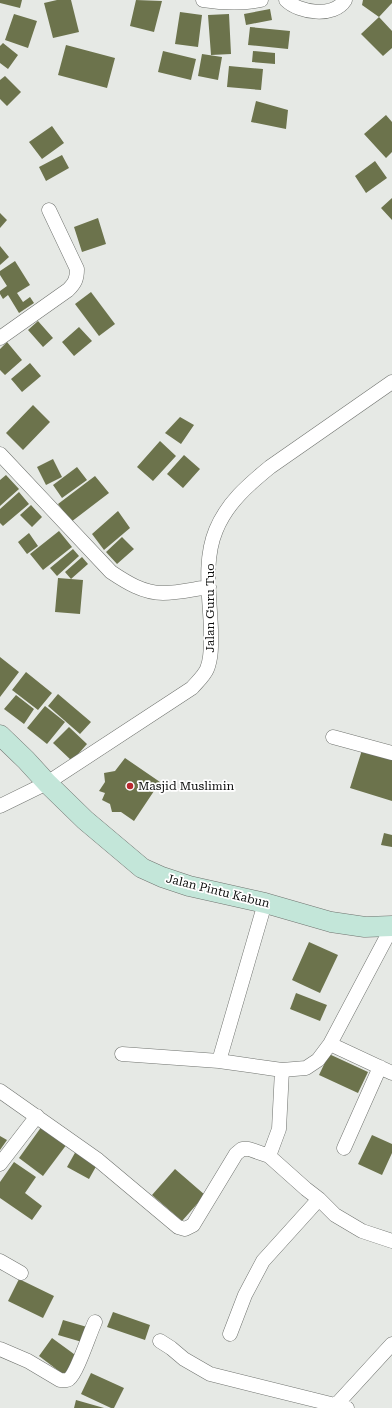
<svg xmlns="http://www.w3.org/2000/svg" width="392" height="1408" font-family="'Roboto Serif',serif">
<rect width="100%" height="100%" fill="#e6e9e5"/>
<!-- building -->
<path fill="#6c734c" d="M0,0H22L20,8L0,3Z
M57,0H71L79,32L53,38L44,3Z
M136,0L162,1L154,32L130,26Z
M363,0H392V3L379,17L392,31V48L383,56L361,34L379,17L362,5Z
M270,9L272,20L246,25L244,14Z
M180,12L202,15L198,47L175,44Z
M14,14L37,21L28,48L5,40Z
M229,14L231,54L211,55L208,15Z
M250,27L290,31L288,49L248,45Z
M3,43L18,55L8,69L0,63V46Z
M66,45L115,58L107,88L58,75Z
M163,51L196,59L191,80L158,72Z
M253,51L275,53V64L252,62Z
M202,54L222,57L218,80L198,76Z
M229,66L263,69L261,90L227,87Z
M5,76L21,92L7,106L0,99V80Z
M256,101L288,110L286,129L251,122Z
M386,115L392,122V152L386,158L364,134Z
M52,126L64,143L42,159L29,142Z
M62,155L69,168L46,181L39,167Z
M375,161L387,178L366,193L355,176Z
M392,198V220L381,208Z
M0,213L7,220L0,228Z
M98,218L106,244L82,252L74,227Z
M0,246L9,257L0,265Z
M15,261L30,285L17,293L23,302L30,297L34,303L19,313L8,295L3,299L0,294V291L7,286L0,275V271Z
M91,292L115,324L99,336L75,304Z
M38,321L53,338L43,347L28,330Z
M79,327L92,341L74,356L62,342Z
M7,342L22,360L5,375L0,370V349Z
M30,363L41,376L22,392L11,379Z
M33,405L50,422L23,450L6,433Z
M180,417L194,425L181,444L165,433Z
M160,441L176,456L153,481L137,467Z
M184,455L200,469L183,488L167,474Z
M53,459L62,477L46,485L37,467Z
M77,467L87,480L62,498L53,485Z
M6,475L19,489L0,506V480Z
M95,476L109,493L71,522L58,504Z
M19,492L29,504L3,526L0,523V509Z
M31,505L42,517L32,527L20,515Z
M118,511L130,528L104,550L92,534Z
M59,531L72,547L43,570L30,554Z
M29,533L38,546L27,554L18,542Z
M122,537L134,549L117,564L106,552Z
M73,549L79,556L57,576L50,568Z
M82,557L88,564L71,579L65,572Z
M58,578L83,580L80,614L55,612Z
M0,657L19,672L0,697Z
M26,672L52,693L38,710L12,690Z
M58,694L91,722L80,734L48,706Z
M16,695L34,709L24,724L4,709Z
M45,706L65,722L47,744L27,728Z
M69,727L87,744L72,761L53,743Z
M362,750L392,759V801L350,788Z
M125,758L160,782L134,821L121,812H112L110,804L102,800L105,793L99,791L105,782L104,773L115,771Z
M384,833L392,835V847L381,845Z
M309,942L338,955L320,993L292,980Z
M296,993L327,1005L320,1021L290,1009Z
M329,1054L368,1072L358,1093L319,1075Z
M42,1126L67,1144L43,1176L19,1158Z
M372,1135L392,1144V1153L382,1175L358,1164Z
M0,1136L7,1140L0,1150Z
M76,1151L98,1163L89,1179L67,1167Z
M14,1162L36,1177L25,1193L42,1206L32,1220L0,1198V1182Z
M175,1169L205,1195L182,1221L152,1195Z
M19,1279L54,1296L43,1318L8,1301Z
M113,1312L150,1325L145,1340L107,1327Z
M63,1320L87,1327L82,1342L58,1335Z
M52,1338L78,1357L64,1375L39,1356Z
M91,1373L124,1388L114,1408H111L81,1394Z
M76,1400L104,1408H74Z"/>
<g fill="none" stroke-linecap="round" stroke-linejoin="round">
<!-- street casing -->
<g stroke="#70736f" stroke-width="15">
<path id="street" d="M203,0C223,3 241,4 261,0
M286,0C299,13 334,18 345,0
M0,338L68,290C75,283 77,279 77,269L49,210
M0,454L111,572C126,582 143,593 163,593C178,593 194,589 209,587
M333,737L392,753
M0,806L47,783L192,688C197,682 204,676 207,669C212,657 211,643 211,630C210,598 203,561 216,530C227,503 248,485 270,467L392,382
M330,1044L392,1073
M122,1054L219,1061L282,1070L306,1068L318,1060L330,1044L392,927
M219,1061L265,903
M0,1091L98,1160L178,1227L185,1229L193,1225L236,1154L242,1149H249L269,1156L306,1189L319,1199L335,1215L362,1231L392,1241
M344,1148L380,1067
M269,1156L279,1129L282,1070
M0,1164L37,1116
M0,1261L21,1273
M230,1334L245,1295L263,1261L319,1199
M160,1341L171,1348L184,1359L210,1374L347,1408
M0,1349L28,1361L60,1380C63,1380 67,1381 69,1379C77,1373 90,1332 95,1322
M336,1405L392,1344"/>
</g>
<!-- secondary casing -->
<g stroke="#70736f" stroke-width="21">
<path id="secondary" d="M0,735L26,760L47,783L85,820L142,868L162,877L189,886L265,903L331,922L365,927L392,926"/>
</g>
<!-- street -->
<use href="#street" stroke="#fff" stroke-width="14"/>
<!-- secondary -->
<use href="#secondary" stroke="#c3e6d9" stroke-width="20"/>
</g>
<!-- markers -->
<circle fill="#b9292f" stroke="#fff" stroke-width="1.5" cx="130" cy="786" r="4"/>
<g text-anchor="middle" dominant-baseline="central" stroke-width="3.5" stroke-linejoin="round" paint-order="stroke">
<!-- street labels -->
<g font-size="12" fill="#0e0f0e" stroke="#fff">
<text transform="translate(210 608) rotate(-90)">Jalan Guru Tuo</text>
<text transform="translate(218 891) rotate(14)">Jalan Pintu Kabun</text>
</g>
<!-- poi labels -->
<g font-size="12" fill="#0e0f0e" stroke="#fff" text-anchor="start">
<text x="138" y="786">Masjid Muslimin</text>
</g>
</g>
</svg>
